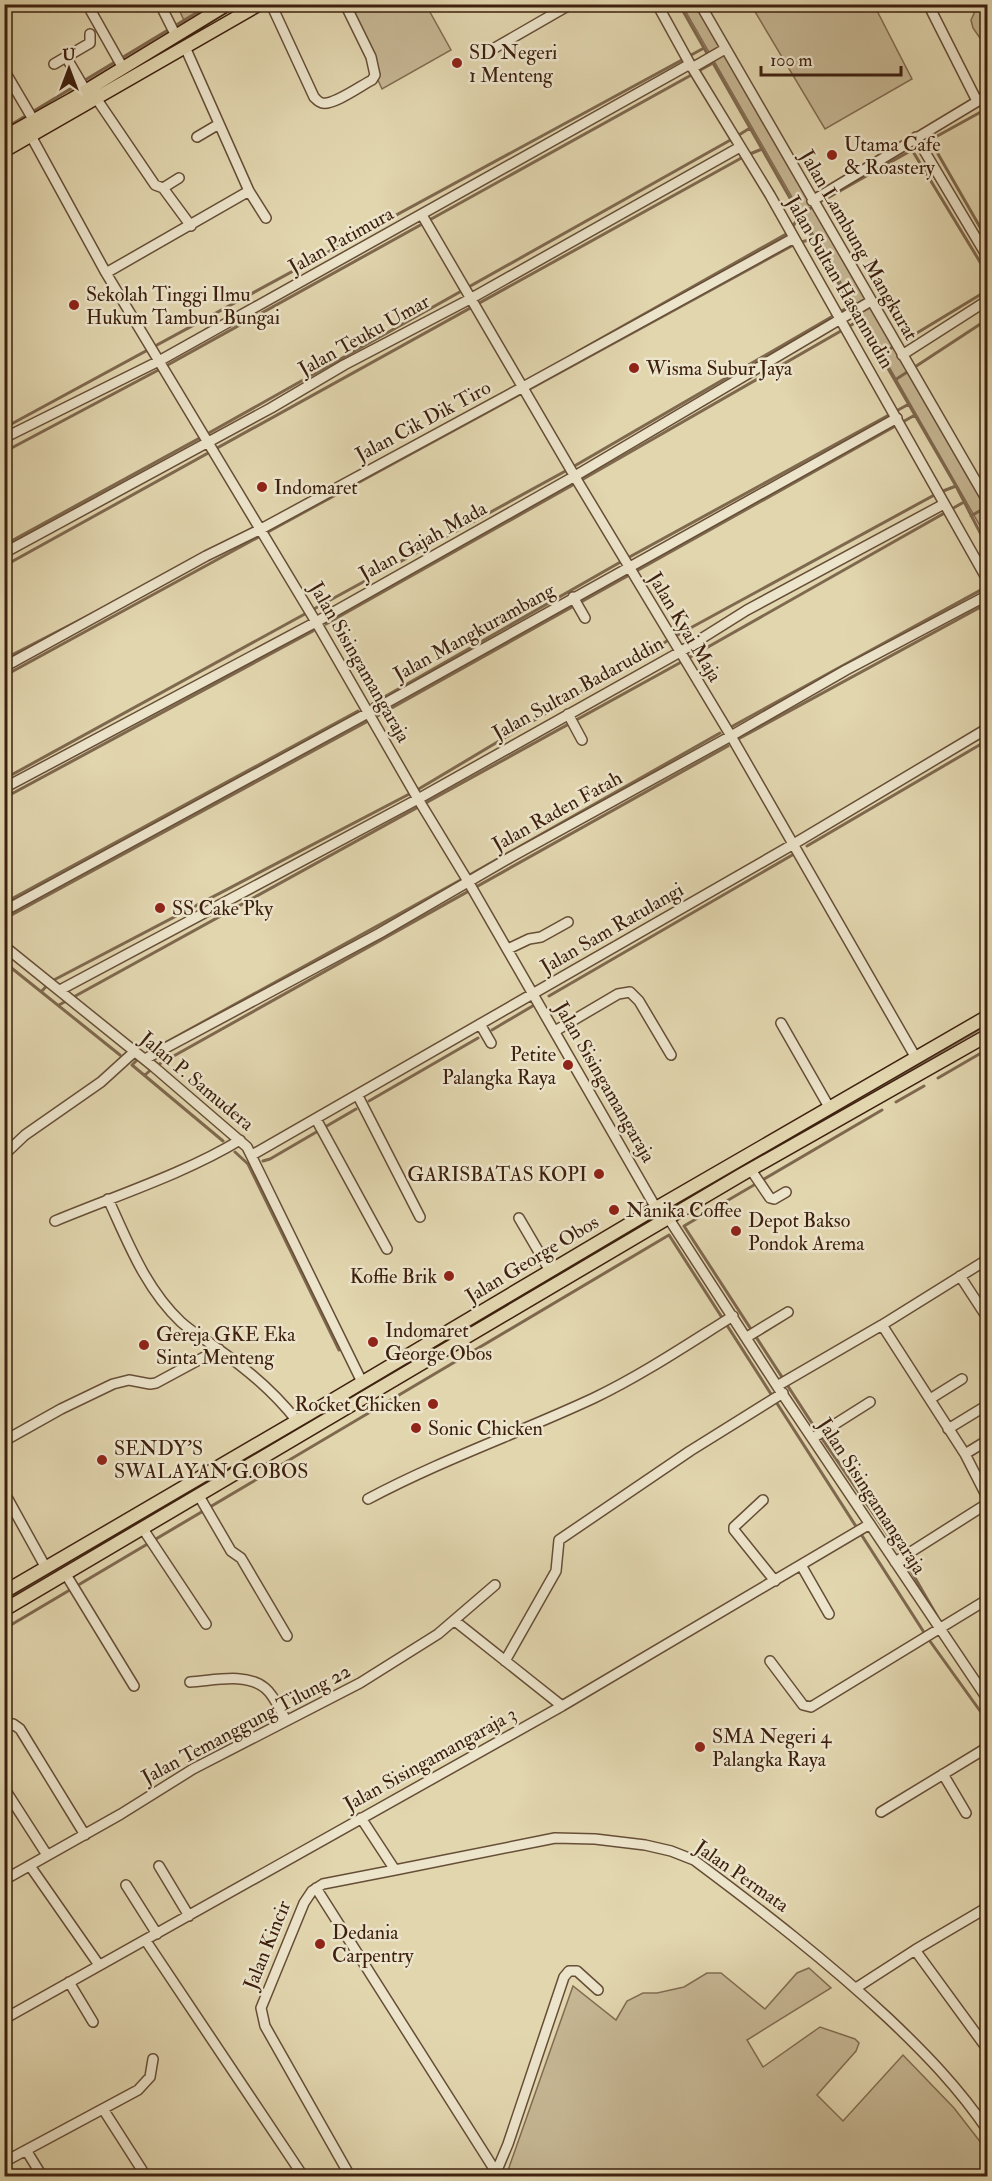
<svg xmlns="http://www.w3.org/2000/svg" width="992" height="2181" font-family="'IM FELL Double Pica',serif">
<rect width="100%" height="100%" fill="#e2d6af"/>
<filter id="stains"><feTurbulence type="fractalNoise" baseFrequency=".00333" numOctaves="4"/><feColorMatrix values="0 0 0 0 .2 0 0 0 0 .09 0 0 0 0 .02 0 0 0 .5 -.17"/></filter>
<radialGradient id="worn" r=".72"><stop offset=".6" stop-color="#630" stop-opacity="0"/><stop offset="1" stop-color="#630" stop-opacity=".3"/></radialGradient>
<!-- green -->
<path fill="#c6b794" stroke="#826c51" stroke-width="1.5" d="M177,5H222L186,25Z
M348,5H426L451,50L382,89L377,78L379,71L376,63Z
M682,5H697L987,508V538Z
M751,5H874L912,79L825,129Z
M934,5H987V44H984L973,28L971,20L976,9L962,7L937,8Z
M809,1968L831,1988L747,2040L763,2067L820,2027L855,2039L859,2043L856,2051L817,2095L843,2121L903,2055L954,2108L985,2148L987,2153V2176H506L573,1986L616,2020L627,2001L643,1993H657L684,1987L707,1973H721L765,2009L797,1973Z"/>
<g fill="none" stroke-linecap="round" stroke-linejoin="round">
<!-- stream -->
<path stroke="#7e684e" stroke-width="3" d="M679,4L708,55
M713,63L851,305
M4,129L211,4
M930,140L988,241
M912,150L988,108
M824,200L912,150L988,275
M792,228L800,214L811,208
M856,313L956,486L988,548
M907,339L988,290
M577,352L788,233
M880,355L893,347
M895,380L988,319
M4,428L704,48
M4,452L164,367L713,63
M971,516L988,506
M981,534L988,530
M4,545L207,434L734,138L750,128
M4,566L745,156L762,149
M326,624L578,482L860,320
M4,659L107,606
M4,676L797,243L813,239
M372,704L624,560L909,404
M731,727L988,586
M740,738L988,603
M4,779L571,468L852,305
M4,798L313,631
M807,846L988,740
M4,903L358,711
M4,919L381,714L915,415
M4,962L120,1055
M42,991L50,982L417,790L672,638L938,493L956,486
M549,996L794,854
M59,1005L685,660L964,502
M492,1030L536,1004
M154,1049L466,877L720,733
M140,1057L132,1065L223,1141
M145,1075L154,1067L728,746
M938,1078L988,1049
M369,1101L478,1038
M896,1102L924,1086
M882,1110L684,1226L819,1434L903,1557L937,1616
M235,1152L248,1164L339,1350
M263,1161L270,1159L356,1109
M746,1165L988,1024
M4,1600L686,1200
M4,1629L669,1235L927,1637L988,1722"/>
<!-- minor casing -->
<g stroke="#664e36" stroke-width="12">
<path id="minor" d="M87,4L123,68
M160,4L176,36
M271,4L314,97C317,100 318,102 322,103C333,106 362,85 372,80L375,75L371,57L345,4
M657,4L690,64L770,195L988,581
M700,4L988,502
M928,4L977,101
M486,53L571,4
M54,64L66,57
M692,68L725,49
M4,70L34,121
M86,91L66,57L90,43V34
M96,98L155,185L163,188L179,178
M31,136L106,273L316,622L418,799L469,883L656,1208
M197,137L219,124
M916,137L988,258
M163,188L191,226
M249,191L266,218
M812,201L988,95
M422,215L578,482L731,736L916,1058
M106,273L249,191L185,47
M902,355L988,300
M4,438L159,361L690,64
M4,553L271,408L344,365L470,299L740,147
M573,597L585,618
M4,667L206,556L261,529L523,387L794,238
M568,714L582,740
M4,788L316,622L575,476L871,301
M4,911L368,713L897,418
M4,946L154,1067L247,1147L362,1382
M508,949L529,939L541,937L568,922
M60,990L418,799L680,652L747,610L944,504
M781,1023L829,1107
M480,1024L491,1043
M555,1031L618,994L630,992L639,1001L671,1055
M145,1059L380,933L511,857L731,736L846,670L988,595
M358,1096L420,1217
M316,1119L387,1249
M4,1155L25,1135L101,1082L134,1052
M252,1155L792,845L988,728
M751,1170L770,1198L774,1199L786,1192
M108,1199C128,1242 145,1288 181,1322C192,1332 206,1340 218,1349C247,1369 275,1393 297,1421
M519,1218L550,1271
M669,1219L777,1386L988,1700
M55,1221C115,1196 186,1173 240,1140
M960,1276L988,1319
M882,1325L965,1454L988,1499
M747,1337L788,1312
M777,1386L882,1325L988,1259
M930,1399L962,1379
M948,1429L984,1407
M813,1438L870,1402
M4,1441L61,1409L113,1384L129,1380L150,1384L156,1383L219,1349
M965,1454L988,1440
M4,1492L46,1568
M199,1496L231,1551L241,1558L287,1636
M368,1499C441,1460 519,1433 594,1398C642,1375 688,1344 733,1316
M763,1500L734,1527V1530L775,1581
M143,1529L206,1624
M895,1562L988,1503
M801,1565L829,1614
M65,1573L134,1686
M455,1621L562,1706
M505,1661L556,1571L559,1540L690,1451L783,1393
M770,1661L803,1705L811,1707L988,1599
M190,1682C212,1681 246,1672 265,1688C274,1695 280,1710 286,1720
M4,1727L13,1724L20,1729L85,1835
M943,1774L966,1813
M4,1788L47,1855
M881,1812L988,1747
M30,1866L99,1965
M159,1866L189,1916
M395,1870L555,1838L595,1839L645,1845L671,1851L694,1860C761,1910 827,1961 888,2018C925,2053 959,2088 988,2131
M4,1880L121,1814L193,1769L360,1683L438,1634L495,1585
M126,1885L157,1934
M316,1888L496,2172
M146,1941L303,2176
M915,1950L988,2050
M69,1982L93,2022
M856,1988L915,1950L988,1907
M4,2019L562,1706L870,1524
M103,2109L142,2170
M26,2150L42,2176
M4,2162L138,2090L150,2077L153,2059
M495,2175L508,2144L564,1977L569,1971H577L598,1990
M350,2176L265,2026L261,2008L304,1903L312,1891L323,1884L395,1870L361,1818"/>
</g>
<!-- major casing -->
<g stroke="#3d200e" stroke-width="15">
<path id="major" d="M4,137L72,99L228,4
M4,151L260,4
M4,1592L319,1408L656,1208L988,1016
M4,1610L741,1175L988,1035"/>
</g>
<!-- minor -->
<use href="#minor" stroke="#ece4cb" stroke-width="9"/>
<!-- major -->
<use href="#major" stroke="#e2d6af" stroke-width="12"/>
</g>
<!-- markers -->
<g fill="#8f2418" stroke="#ece4cb" stroke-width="2">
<circle cx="457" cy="63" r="6"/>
<circle cx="832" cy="155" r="6"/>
<circle cx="74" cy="305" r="6"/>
<circle cx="634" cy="368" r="6"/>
<circle cx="262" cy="487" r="6"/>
<circle cx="160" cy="908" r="6"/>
<circle cx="568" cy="1065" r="6"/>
<circle cx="599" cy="1174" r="6"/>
<circle cx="614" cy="1210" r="6"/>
<circle cx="736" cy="1231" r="6"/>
<circle cx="449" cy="1276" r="6"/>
<circle cx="373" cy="1342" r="6"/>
<circle cx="144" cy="1345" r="6"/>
<circle cx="433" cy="1404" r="6"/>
<circle cx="416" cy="1428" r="6"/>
<circle cx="102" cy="1460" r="6"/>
<circle cx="700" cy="1747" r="6"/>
<circle cx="320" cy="1944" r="6"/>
</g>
<g text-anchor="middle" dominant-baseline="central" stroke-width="5" stroke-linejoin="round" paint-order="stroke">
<!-- poi labels -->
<g font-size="20" fill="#3d200e" stroke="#ece4cb" text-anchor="start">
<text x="469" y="52">SD Negeri<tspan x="469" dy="23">1 Menteng</tspan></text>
<text x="844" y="144">Utama Cafe<tspan x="844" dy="23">&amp; Roastery</tspan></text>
<text x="86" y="294">Sekolah Tinggi Ilmu<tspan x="86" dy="23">Hukum Tambun Bungai</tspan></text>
<text x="646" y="368">Wisma Subur Jaya</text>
<text x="274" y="487">Indomaret</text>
<text x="172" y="908">SS Cake Pky</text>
<text x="556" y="1054" text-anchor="end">Petite<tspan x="556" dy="23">Palangka Raya</tspan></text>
<text x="587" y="1174" text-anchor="end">GARISBATAS KOPI</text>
<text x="626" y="1210">Nanika Coffee</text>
<text x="748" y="1220">Depot Bakso<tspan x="748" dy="23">Pondok Arema</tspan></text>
<text x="437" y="1276" text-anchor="end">Koffie Brik</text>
<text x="385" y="1330">Indomaret<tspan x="385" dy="23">George Obos</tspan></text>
<text x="156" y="1334">Gereja GKE Eka<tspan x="156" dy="23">Sinta Menteng</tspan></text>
<text x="421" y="1404" text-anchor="end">Rocket Chicken</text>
<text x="428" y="1428">Sonic Chicken</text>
<text x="114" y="1448">SENDY'S<tspan x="114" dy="23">SWALAYAN G.OBOS</tspan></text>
<text x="712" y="1736">SMA Negeri 4<tspan x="712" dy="23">Palangka Raya</tspan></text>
<text x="332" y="1932">Dedania<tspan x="332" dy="23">Carpentry</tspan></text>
</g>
<!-- street labels -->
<g font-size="20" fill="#3d200e" stroke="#ece4cb">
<text transform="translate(341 240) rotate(-29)">Jalan Patimura</text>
<text transform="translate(859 245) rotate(60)">Jalan Lambung Mangkurat</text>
<text transform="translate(840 282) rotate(60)">Jalan Sultan Hasannudin</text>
<text transform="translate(364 335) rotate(-29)">Jalan Teuku Umar</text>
<text transform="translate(423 421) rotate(-28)">Jalan Cik Dik Tiro</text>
<text transform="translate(423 541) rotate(-29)">Jalan Gajah Mada</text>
<text transform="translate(685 627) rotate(59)">Jalan Kyai Maja</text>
<text transform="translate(474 632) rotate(-29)">Jalan Mangkurambang</text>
<text transform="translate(360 662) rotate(60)">Jalan Sisingamangaraja</text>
<text transform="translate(578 688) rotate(-29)">Jalan Sultan Badaruddin</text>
<text transform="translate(557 811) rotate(-29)">Jalan Raden Fatah</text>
<text transform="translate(612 928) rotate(-30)">Jalan Sam Ratulangi</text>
<text transform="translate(197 1081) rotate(40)">Jalan P. Samudera</text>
<text transform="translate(605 1082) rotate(60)">Jalan Sisingamangaraja</text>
<text transform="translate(532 1259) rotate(-31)">Jalan George Obos</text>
<text transform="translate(872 1496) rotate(57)">Jalan Sisingamangaraja</text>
<text transform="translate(246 1724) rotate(-28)">Jalan Temanggung Tilung 22</text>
<text transform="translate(430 1759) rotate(-29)">Jalan Sisingamangaraja 3</text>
<text transform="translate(742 1876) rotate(35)">Jalan Permata</text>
<text transform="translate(267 1945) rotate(-68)">Jalan Kincir</text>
</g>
</g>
<!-- margin -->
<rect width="992" height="2181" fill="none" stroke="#e2d6af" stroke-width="24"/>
<rect x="6" y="6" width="980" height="2169" fill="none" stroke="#3d200e" stroke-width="3"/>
<rect x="12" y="12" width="968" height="2157" fill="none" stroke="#3d200e" stroke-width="1.5"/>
<!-- north arrow -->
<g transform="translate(69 69)" stroke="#ece4cb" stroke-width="4.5" paint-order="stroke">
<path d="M0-4.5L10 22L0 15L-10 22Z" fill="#3d200e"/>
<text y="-9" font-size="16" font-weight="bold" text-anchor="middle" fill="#3d200e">U</text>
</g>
<!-- scale -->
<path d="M761 66v9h140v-9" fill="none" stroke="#3d200e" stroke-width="3"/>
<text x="770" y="66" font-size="18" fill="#3d200e" stroke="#ece4cb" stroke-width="4.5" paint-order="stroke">100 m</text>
<rect width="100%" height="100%" filter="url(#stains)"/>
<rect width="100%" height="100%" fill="url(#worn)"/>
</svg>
